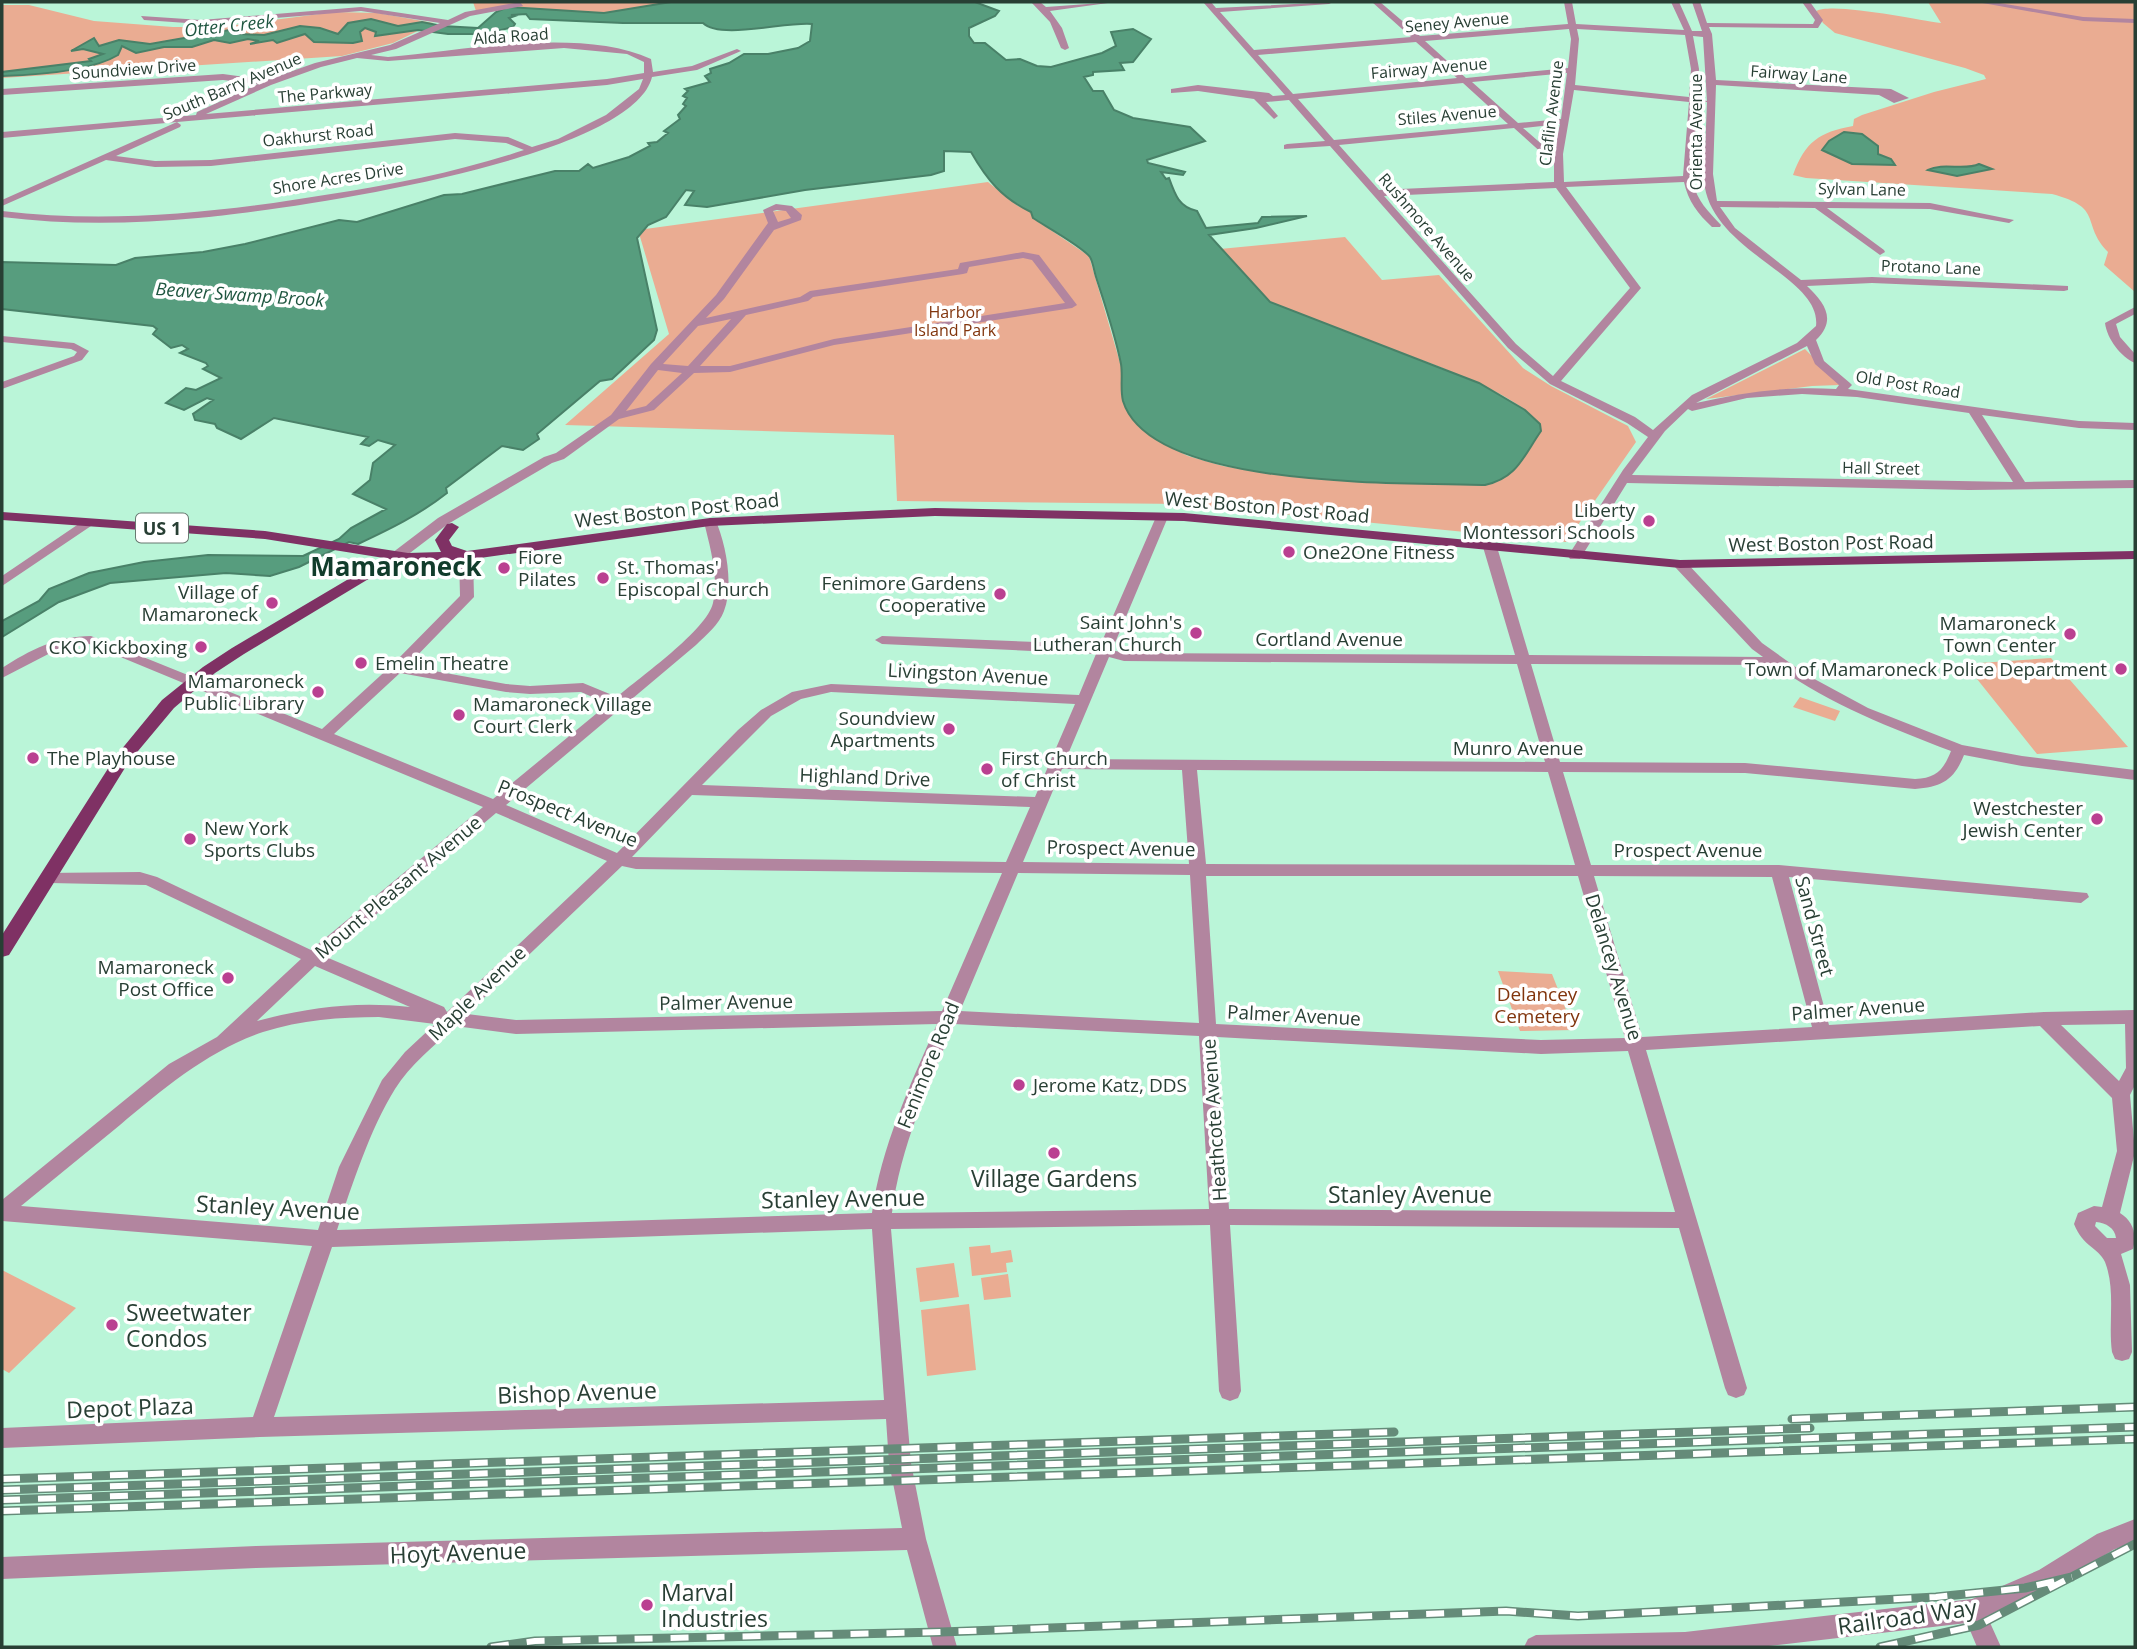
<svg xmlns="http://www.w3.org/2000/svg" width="2137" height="1649" font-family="'Open Sans',sans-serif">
<rect width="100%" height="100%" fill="#baf5d8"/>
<!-- green -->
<path fill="#eaac92" d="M473,2H671C643,9 613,14 585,12C548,11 513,3 476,11Z
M1928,2H2135V292L2104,265L2108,252C2080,223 2105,208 2052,194L1806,178L1793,175C1805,142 1819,132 1853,126L1854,119L1862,115L1934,92L1986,79L1984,75L1965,68L1835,33L1823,23L1816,11C1834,2 1916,20 1941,23Z
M2,5H29L94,21L173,27H219L335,12L377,13L434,23L393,43L342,56L2,78Z
M988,182L1018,206L1032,212L1033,218L1089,256L1121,366L1122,397L1140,426L1160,442L1188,456L1223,466L1264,473L1311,478L1485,485C1517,478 1523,457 1541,431C1534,385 1316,329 1271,303C1257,295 1233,262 1220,249L1345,237L1382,280L1439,275L1523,368L1551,386L1628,426L1636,442L1566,542L1182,504L897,501L894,435L565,425L669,334L638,230Z
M1805,349L1840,385L1812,386L1706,399Z
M2051,658L2128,747L2037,754L1965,664Z
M1800,697L1840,711L1835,721L1793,707Z
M1498,971L1552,974L1574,1030L1520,1031Z
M990,1245L991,1253L1011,1250L1013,1262L1006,1263L1007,1272L972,1276L969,1247Z
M954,1263L959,1297L920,1302L916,1268Z
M2,1270L76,1308L9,1373L2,1369Z
M1008,1274L1011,1297L984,1300L981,1278Z
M969,1304L976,1370L927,1376L921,1310Z"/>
<!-- water -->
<path fill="#579d7e" stroke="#498168" stroke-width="2" d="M671,2H975L999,11L995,16L969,28V36L974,43H985L1006,60L1020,59L1037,66L1051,67L1102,53L1116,46L1111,32L1133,29L1151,39L1133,62L1120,63L1124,70L1093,72V75L1084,77L1093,91H1103L1114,110L1133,118L1190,127L1205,141L1147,160L1148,163L1185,172L1183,175L1161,172L1166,179L1169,178C1175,195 1179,207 1197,211L1206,228L1258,223L1262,217L1307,216L1256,228L1209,235L1270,302L1479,383L1525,410L1540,424L1541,431C1523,457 1517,478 1485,485C1407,482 1151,491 1123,401C1120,389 1123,376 1121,364C1115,334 1105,305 1096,277C1094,271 1093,262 1090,257C1083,247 1045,226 1033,218L1031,212C1002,198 987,180 971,152L944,151V171L931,175L805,190L707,207L685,205L694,191L686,190L666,217L648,225L637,238L657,330L654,340L612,379L600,381L537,434L539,439L523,450L502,446L446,488L447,493C419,515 390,529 358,544L349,542L299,567L270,576L226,573L110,583L59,602L2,637V621L39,601L49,589L89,573L144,562L208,555L303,556L339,539L351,528L386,509L353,494L370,480L373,463L395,445L378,440L369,446L361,444L368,437L274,418L241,439L217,428L215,424L195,420L193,414L213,400L207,398L184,410L166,403L186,388L196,390L221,378L203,369L208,366L206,363L180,353L188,349L182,345L171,348L153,334L157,329L153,326L2,309V262L116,265L135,258L203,252L245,244L339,220L357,222L444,195L462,194L555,171H579L588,164L593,168L629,157L650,146L648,143L657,142L668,133L664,131L680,119L678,115L686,106L683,104L687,98L683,96L688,91L685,89L710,82L705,76L711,73L710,69L729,63L744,54H768L798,48L810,41L812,24C788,21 720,40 703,23H623L530,19L526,14L511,15L515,16L509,18L515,24L513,27L485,34H448L418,30L375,36L376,32L365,28L360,32L362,41L353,43L314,42L305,34L277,43L273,40L250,44L259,41L248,39L230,43L214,40L192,47H164L136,53L122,46L118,55C90,72 35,75 2,76V72L91,61L89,59L103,54L83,49L71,51L94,38L99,46L119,40L150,44L235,29L240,34L264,35L300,26L320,28L338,34L348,23L371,19L398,26L422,22L442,26L478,28L496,12L508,7L604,13Z
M1844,132L1862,134L1878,146V154L1891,159L1895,165L1852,164L1822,150L1829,141Z
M1979,164L1992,169L1957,176L1928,170C1943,162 1965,171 1979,164Z"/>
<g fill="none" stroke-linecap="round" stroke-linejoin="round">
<!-- minor -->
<path fill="#b2859f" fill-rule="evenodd" d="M520,2L523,6L470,16L396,49L371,55L388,57C464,50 582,27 651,59L653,72L692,66L737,49L741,51L697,70L652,77C631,162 278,211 198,218C132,224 67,225 2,217V211C112,224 223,212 331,194C396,184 461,171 524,150L506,143L455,139L211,166L155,167L106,160L2,206V200L177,122L2,138V132L196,115L197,112L258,84L223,80L2,95V89L223,74L267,80L315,63L390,45L440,23L361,11L201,24L144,20L141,16L201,20L361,7L448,20L465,12ZM564,48L627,54L644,62V73L607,79L206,114L271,85L321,67L357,58L388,61ZM643,79L639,89L606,115L558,139L532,147L508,137L455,133L211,160L155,161L116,156L180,127L181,125L177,122L607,85Z
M1031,2H1040L1046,7L1115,2L1050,11L1062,28L1069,48L1065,50L1061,48L1050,22Z
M1203,2H1211L1216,8L1333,2L1329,4L1220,12L1254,50L1411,37L1372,2H1380L1420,36L1568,24L1564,2H1572L1576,24L1684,30L1671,2H1679L1692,31H1702L1692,2H1700L1707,23L1813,24L1815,20L1802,2H1810L1823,20L1818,28L1709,27L1712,34L1716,80L1891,89L1909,98L1894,103L1879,95L1716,85L1713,174L1717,201L1930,203L2014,220L2009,223L1930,209L1827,208L1884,250L1885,252L1880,255L1815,208L1720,207L1735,228L1801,280L1872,277L2068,286V290L2064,291L1872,283L1807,286C1825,303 1837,320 1816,340L1824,361L1850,383L1852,385L1848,389L2024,414L2079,421L2135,423V430L2079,428L1982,415L2025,482L2135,480V488L1969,490L1627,483L1580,559H1570L1568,556L1623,470L1648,437L1627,423L1550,384L1508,348L1330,146L1284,149V145L1287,144L1325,141L1289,100L1266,102L1278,116L1274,119L1254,99L1198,91L1171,93V89L1198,85L1269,93L1273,96L1285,95ZM1569,29L1571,39L1568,68L1466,78L1425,41ZM1577,29L1685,35L1691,69L1689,97L1575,85L1579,39ZM1693,36L1703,37L1707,101L1697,98L1699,69ZM1416,42L1457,78L1293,94L1258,55ZM1567,73L1561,119L1518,123L1472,82ZM1463,83L1508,124L1334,140L1298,99ZM1574,90L1689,102L1683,176L1564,182L1563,154ZM1707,102L1704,175L1693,176L1697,103ZM1560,124L1553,154L1523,128ZM1514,128L1554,164V182L1379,190L1339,145ZM1704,181C1710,252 1822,276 1816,326L1797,343L1692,395L1653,430L1635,417L1561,381L1641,288L1566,187L1684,182C1688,201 1698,214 1712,227H1720L1721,225C1708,211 1697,201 1693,182ZM1556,188L1630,288L1553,376L1516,344L1384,196ZM1807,346L1815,364L1839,385L1836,389C1786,386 1745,392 1696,403ZM1802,394L1857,397L1969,413L2013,482L1632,475L1665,431L1688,409L1692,411L1747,398Z
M1977,2H1993L2083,17L2135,19V23L2083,21Z
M776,204L792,206L802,215L801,220L774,230L724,299L706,318L800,297L810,291L958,269L960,263L1023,252L1039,255L1077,305L1072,308L834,345L730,372L694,373L654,410L619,419L564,459L552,463L448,524L402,559H392V553L438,518L544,457L556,453L611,415L651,364L716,295L768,223L763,210ZM777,210L786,211L791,218L778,222L773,211ZM1023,258L1032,260L1065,303L834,339L730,366H700L746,315L808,301L813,297L963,274L967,273L969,267ZM731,319L688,366L663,364L698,326ZM658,370L682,373L646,406L626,411Z
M2135,307V314L2116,324L2120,337L2135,354V363C2121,357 2107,339 2105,323Z
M2,336L74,343L89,351L82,360L2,389V382L74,356L77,352L71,349L2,342Z
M1162,513L1168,517L1112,650L1124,653L1515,655L1483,547L1490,543L1497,547L1529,655L1763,657L1752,649L1675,567V561H1685L1762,643L1807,675L1868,708L1962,745L2022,756L2135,770V780L2022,766L1964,755C1954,780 1942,787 1915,789L1745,773L1563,772L1591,865H1779L2087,893L2089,897L2081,903L1789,877L1829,1025L2044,1012L2135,1010V1085L2130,1095L2135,1152L2120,1213C2133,1221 2137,1234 2133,1249L2121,1254L2130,1285L2132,1352L2129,1359L2122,1361L2115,1359L2112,1352C2108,1323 2116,1290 2105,1262C2098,1247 2083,1247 2074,1224L2078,1213L2094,1206L2102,1207L2117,1151L2112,1098L2040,1026L1646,1050L1747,1388L1744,1395L1736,1398L1728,1395L1725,1388L1679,1228L1230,1225L1241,1391L1238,1398L1230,1401L1222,1398L1219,1391L1210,1225L891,1229L911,1463L926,1539L957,1647H933L907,1550L256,1568L2,1579V1557L256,1546L902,1528L889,1463L886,1419L260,1437L2,1448V1428L253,1417L312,1246L2,1221V1200L169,1064L217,1037L301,959L146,885L50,883L42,877L44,873L140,872L157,877L311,950L483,807L89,644L60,648L2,678V668C30,650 57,636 91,636L322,729L392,665L460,596L459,556L466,552L473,556L474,597L407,666L506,684L530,686L583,683L617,697C640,677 707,630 713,603C719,577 710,547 704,522L710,518L715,519C726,543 734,586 724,611C719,625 706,635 696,645L506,805L617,853L738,730L761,710L792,692L831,684L1079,695L1096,654L882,644L875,640L882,636L1089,644L1100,646L1156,517ZM1109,657L1124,661L1517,664L1545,762L1066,759ZM1531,664L1775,665C1829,704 1889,727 1951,751C1943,771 1936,778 1915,779L1745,763L1560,762ZM400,673L506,692L530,694L581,692L608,704L493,799L334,734ZM831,692L1075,704L1035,797L702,785L771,716L801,699ZM1062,769L1182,770L1189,864L1023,862ZM1197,770L1548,772L1575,865L1206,864ZM692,795L1030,807L1006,862L632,857ZM496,813L607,861L447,1012L444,1007L326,957ZM622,866L636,869L1002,873L942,1011L516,1020L467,1014ZM1018,873L1190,875L1199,1023L960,1011ZM1206,876H1578L1625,1038L1541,1040L1216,1024ZM1594,876L1772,877L1812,1027L1642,1037ZM315,966L410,1007C357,1001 309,1007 257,1021ZM379,1017L435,1024L405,1052L382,1080L339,1167L318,1230L21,1206C54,1179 87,1152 120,1125C164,1088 208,1051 263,1032C301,1020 340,1017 379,1017ZM937,1024C910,1085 881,1147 872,1213L337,1230C352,1185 370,1129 395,1089C410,1065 434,1046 455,1026L516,1034ZM954,1024L1199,1036L1209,1209L892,1213C900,1147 929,1085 954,1024ZM2125,1024L2126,1068L2119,1081L2061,1025ZM1217,1037L1541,1054L1628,1051L1675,1212L1229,1209ZM2096,1222C2106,1223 2115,1228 2116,1238H2107L2095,1226ZM872,1229L884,1400L274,1417L332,1247Z
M86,519L92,523L91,526L2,586V576Z
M2135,1519V1541L2113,1550L2055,1586L1987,1616L2001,1647H1977L1967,1623L1760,1647H1524L1528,1639L1536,1635L1685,1632L1972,1599L2039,1570L2097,1534Z"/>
<!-- major -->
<path fill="#7f3164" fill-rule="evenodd" d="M935,508L1184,513L1680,560L2135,551V559L1680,568L1184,521L935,516L710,526L466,560H400L244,654L215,673L174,708L128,763L9,955L2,957V935L116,756L162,700L203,667L232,648L384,558L265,539L2,520V512L265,531L408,553L441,552L435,540L447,524L452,523L459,527L449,540L452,546L467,551L710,518Z"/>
<!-- rail casing -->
<g stroke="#658b79" stroke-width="9">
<path id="rail" d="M1792,1419L2135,1407
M2,1479L1394,1432
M2,1490L1810,1428
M2,1500L2135,1427
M2,1511L2135,1439
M491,1647L535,1641L941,1632L1506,1611L1578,1616L1936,1597L2025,1588L2072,1577
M1880,1647L1979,1625L2135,1544"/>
</g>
<!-- rail -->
<use href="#rail" stroke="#fff" stroke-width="6" stroke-dasharray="18" stroke-linecap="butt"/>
</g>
<!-- markers -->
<g fill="#ba4091" stroke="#fff" stroke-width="2.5">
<circle cx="1649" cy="521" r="7"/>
<circle cx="1289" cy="552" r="7"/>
<circle cx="504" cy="568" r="7"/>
<circle cx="603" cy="578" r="7"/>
<circle cx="1000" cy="594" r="7"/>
<circle cx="272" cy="603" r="7"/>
<circle cx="1196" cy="633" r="7"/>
<circle cx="2070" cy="634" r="7"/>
<circle cx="201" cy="647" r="7"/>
<circle cx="361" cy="663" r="7"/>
<circle cx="2121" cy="669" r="7"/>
<circle cx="318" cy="692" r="7"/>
<circle cx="459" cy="715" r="7"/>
<circle cx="949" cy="729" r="7"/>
<circle cx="33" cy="758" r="7"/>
<circle cx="987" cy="769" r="7"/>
<circle cx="2097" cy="819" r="7"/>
<circle cx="190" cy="839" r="7"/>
<circle cx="228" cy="978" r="7"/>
<circle cx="1019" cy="1085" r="7"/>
<circle cx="1054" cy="1153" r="7"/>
<circle cx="112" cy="1325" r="7"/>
<circle cx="647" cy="1605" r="7"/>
</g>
<g text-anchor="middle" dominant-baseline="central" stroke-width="7" stroke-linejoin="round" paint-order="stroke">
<!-- far-street labels -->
<g font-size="16" fill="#283f34" stroke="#fff">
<text transform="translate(1457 22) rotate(-5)">Seney Avenue</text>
<text transform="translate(511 36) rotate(-4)">Alda Road</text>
<text transform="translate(1429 68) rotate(-5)">Fairway Avenue</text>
<text transform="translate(134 69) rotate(-4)">Soundview Drive</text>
<text transform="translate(1799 74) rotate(4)">Fairway Lane</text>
<text transform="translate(232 86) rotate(-23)">South Barry Avenue</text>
<text transform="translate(325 93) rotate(-5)">The Parkway</text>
<text transform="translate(1551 113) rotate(-83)">Claflin Avenue</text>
<text transform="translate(1447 115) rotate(-5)">Stiles Avenue</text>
<text transform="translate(1696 132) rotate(-90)">Orienta Avenue</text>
<text transform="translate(318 135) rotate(-6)">Oakhurst Road</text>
<text transform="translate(338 178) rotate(-9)">Shore Acres Drive</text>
<text transform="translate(1862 189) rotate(1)">Sylvan Lane</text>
<text transform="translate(1427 227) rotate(49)">Rushmore Avenue</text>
<text transform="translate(1931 267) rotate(2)">Protano Lane</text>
<text transform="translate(1908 384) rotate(9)">Old Post Road</text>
<text transform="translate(1881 468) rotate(1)">Hall Street</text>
</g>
<!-- far-park labels -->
<g font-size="16" fill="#81350d" stroke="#fff">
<text x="955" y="312">Harbor<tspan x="955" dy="18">Island Park</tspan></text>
</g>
<!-- far-water labels -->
<g font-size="18" font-style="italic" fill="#1f5640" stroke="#fff">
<text transform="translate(229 25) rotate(-6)">Otter Creek</text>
<text transform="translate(240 294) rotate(4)">Beaver Swamp Brook</text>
</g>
<!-- shield labels -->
<rect fill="#fff" stroke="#687971" stroke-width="2" x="136" y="513.5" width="52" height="29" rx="5"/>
<g font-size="18" font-weight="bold" fill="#283f34">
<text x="162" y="528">US 1</text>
</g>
<!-- street labels -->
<g font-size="19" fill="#283f34" stroke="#fff">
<text transform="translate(1267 507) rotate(5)">West Boston Post Road</text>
<text transform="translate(677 510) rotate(-6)">West Boston Post Road</text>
<text transform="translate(1831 543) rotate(-1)">West Boston Post Road</text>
<text x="1329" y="639">Cortland Avenue</text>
<text transform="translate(968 674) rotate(3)">Livingston Avenue</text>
<text x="1518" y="748">Munro Avenue</text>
<text transform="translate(865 777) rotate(2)">Highland Drive</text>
<text transform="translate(568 813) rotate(22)">Prospect Avenue</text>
<text transform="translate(1121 848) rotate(1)">Prospect Avenue</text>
<text x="1688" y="850">Prospect Avenue</text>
<text transform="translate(398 887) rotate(-40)">Mount Pleasant Avenue</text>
<text transform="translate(1815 926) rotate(75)">Sand Street</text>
<text transform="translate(1614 967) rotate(73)">Delancey Avenue</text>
<text transform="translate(477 993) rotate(-44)">Maple Avenue</text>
<text transform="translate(726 1002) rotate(-1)">Palmer Avenue</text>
<text transform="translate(1858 1009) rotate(-4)">Palmer Avenue</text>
<text transform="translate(1294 1015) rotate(3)">Palmer Avenue</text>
<text transform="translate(928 1065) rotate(-68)">Fenimore Road</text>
<text transform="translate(1214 1120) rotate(-94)">Heathcote Avenue</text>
</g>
<!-- poi labels -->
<g font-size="19" fill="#283f34" stroke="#fff" text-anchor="end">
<text x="1635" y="510">Liberty<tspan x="1635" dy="22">Montessori Schools</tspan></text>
<text x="1303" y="552" text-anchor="start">One2One Fitness</text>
<text x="518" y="557" text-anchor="start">Fiore<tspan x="518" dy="22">Pilates</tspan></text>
<text x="617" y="567" text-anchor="start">St. Thomas'<tspan x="617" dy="22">Episcopal Church</tspan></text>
<text x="986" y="583">Fenimore Gardens<tspan x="986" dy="22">Cooperative</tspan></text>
<text x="258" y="592">Village of<tspan x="258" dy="22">Mamaroneck</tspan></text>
<text x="1182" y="622">Saint John's<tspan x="1182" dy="22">Lutheran Church</tspan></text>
<text x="2056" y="623">Mamaroneck<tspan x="2056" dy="22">Town Center</tspan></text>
<text x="187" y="647">CKO Kickboxing</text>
<text x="375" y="663" text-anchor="start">Emelin Theatre</text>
<text x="2107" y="669">Town of Mamaroneck Police Department</text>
<text x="304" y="681">Mamaroneck<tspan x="304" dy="22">Public Library</tspan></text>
<text x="473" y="704" text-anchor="start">Mamaroneck Village<tspan x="473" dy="22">Court Clerk</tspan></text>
<text x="935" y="718">Soundview<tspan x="935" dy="22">Apartments</tspan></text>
<text x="47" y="758" text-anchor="start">The Playhouse</text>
<text x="1001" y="758" text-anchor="start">First Church<tspan x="1001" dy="22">of Christ</tspan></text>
<text x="2083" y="808">Westchester<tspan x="2083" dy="22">Jewish Center</tspan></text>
<text x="204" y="828" text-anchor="start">New York<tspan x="204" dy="22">Sports Clubs</tspan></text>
<text x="214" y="967">Mamaroneck<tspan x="214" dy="22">Post Office</tspan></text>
<text x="1033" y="1085" text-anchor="start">Jerome Katz, DDS</text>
</g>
<!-- park labels -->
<g font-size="19" fill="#81350d" stroke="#fff">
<text x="1537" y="994">Delancey<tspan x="1537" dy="22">Cemetery</tspan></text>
</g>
<!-- near-poi labels -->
<g font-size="23" fill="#283f34" stroke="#fff" text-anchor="start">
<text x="1054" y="1178" text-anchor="middle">Village Gardens</text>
<text x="126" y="1312">Sweetwater<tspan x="126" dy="26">Condos</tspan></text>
<text x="661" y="1592">Marval<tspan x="661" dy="26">Industries</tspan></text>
</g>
<!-- near-street labels -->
<g font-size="23" fill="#283f34" stroke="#fff">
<text x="1410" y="1194">Stanley Avenue</text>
<text transform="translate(843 1198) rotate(-1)">Stanley Avenue</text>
<text transform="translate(278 1207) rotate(3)">Stanley Avenue</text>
<text transform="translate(577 1392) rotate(-2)">Bishop Avenue</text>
<text transform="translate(130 1407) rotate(-2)">Depot Plaza</text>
<text transform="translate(458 1552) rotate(-2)">Hoyt Avenue</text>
<text transform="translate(1907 1616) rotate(-8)">Railroad Way</text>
</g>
<!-- district labels -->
<g font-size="26" font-weight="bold" fill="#113c2b" stroke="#fff">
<text x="396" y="566">Mamaroneck</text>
</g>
</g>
<!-- border -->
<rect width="2137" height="1649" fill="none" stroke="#283f34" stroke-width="7"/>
</svg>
